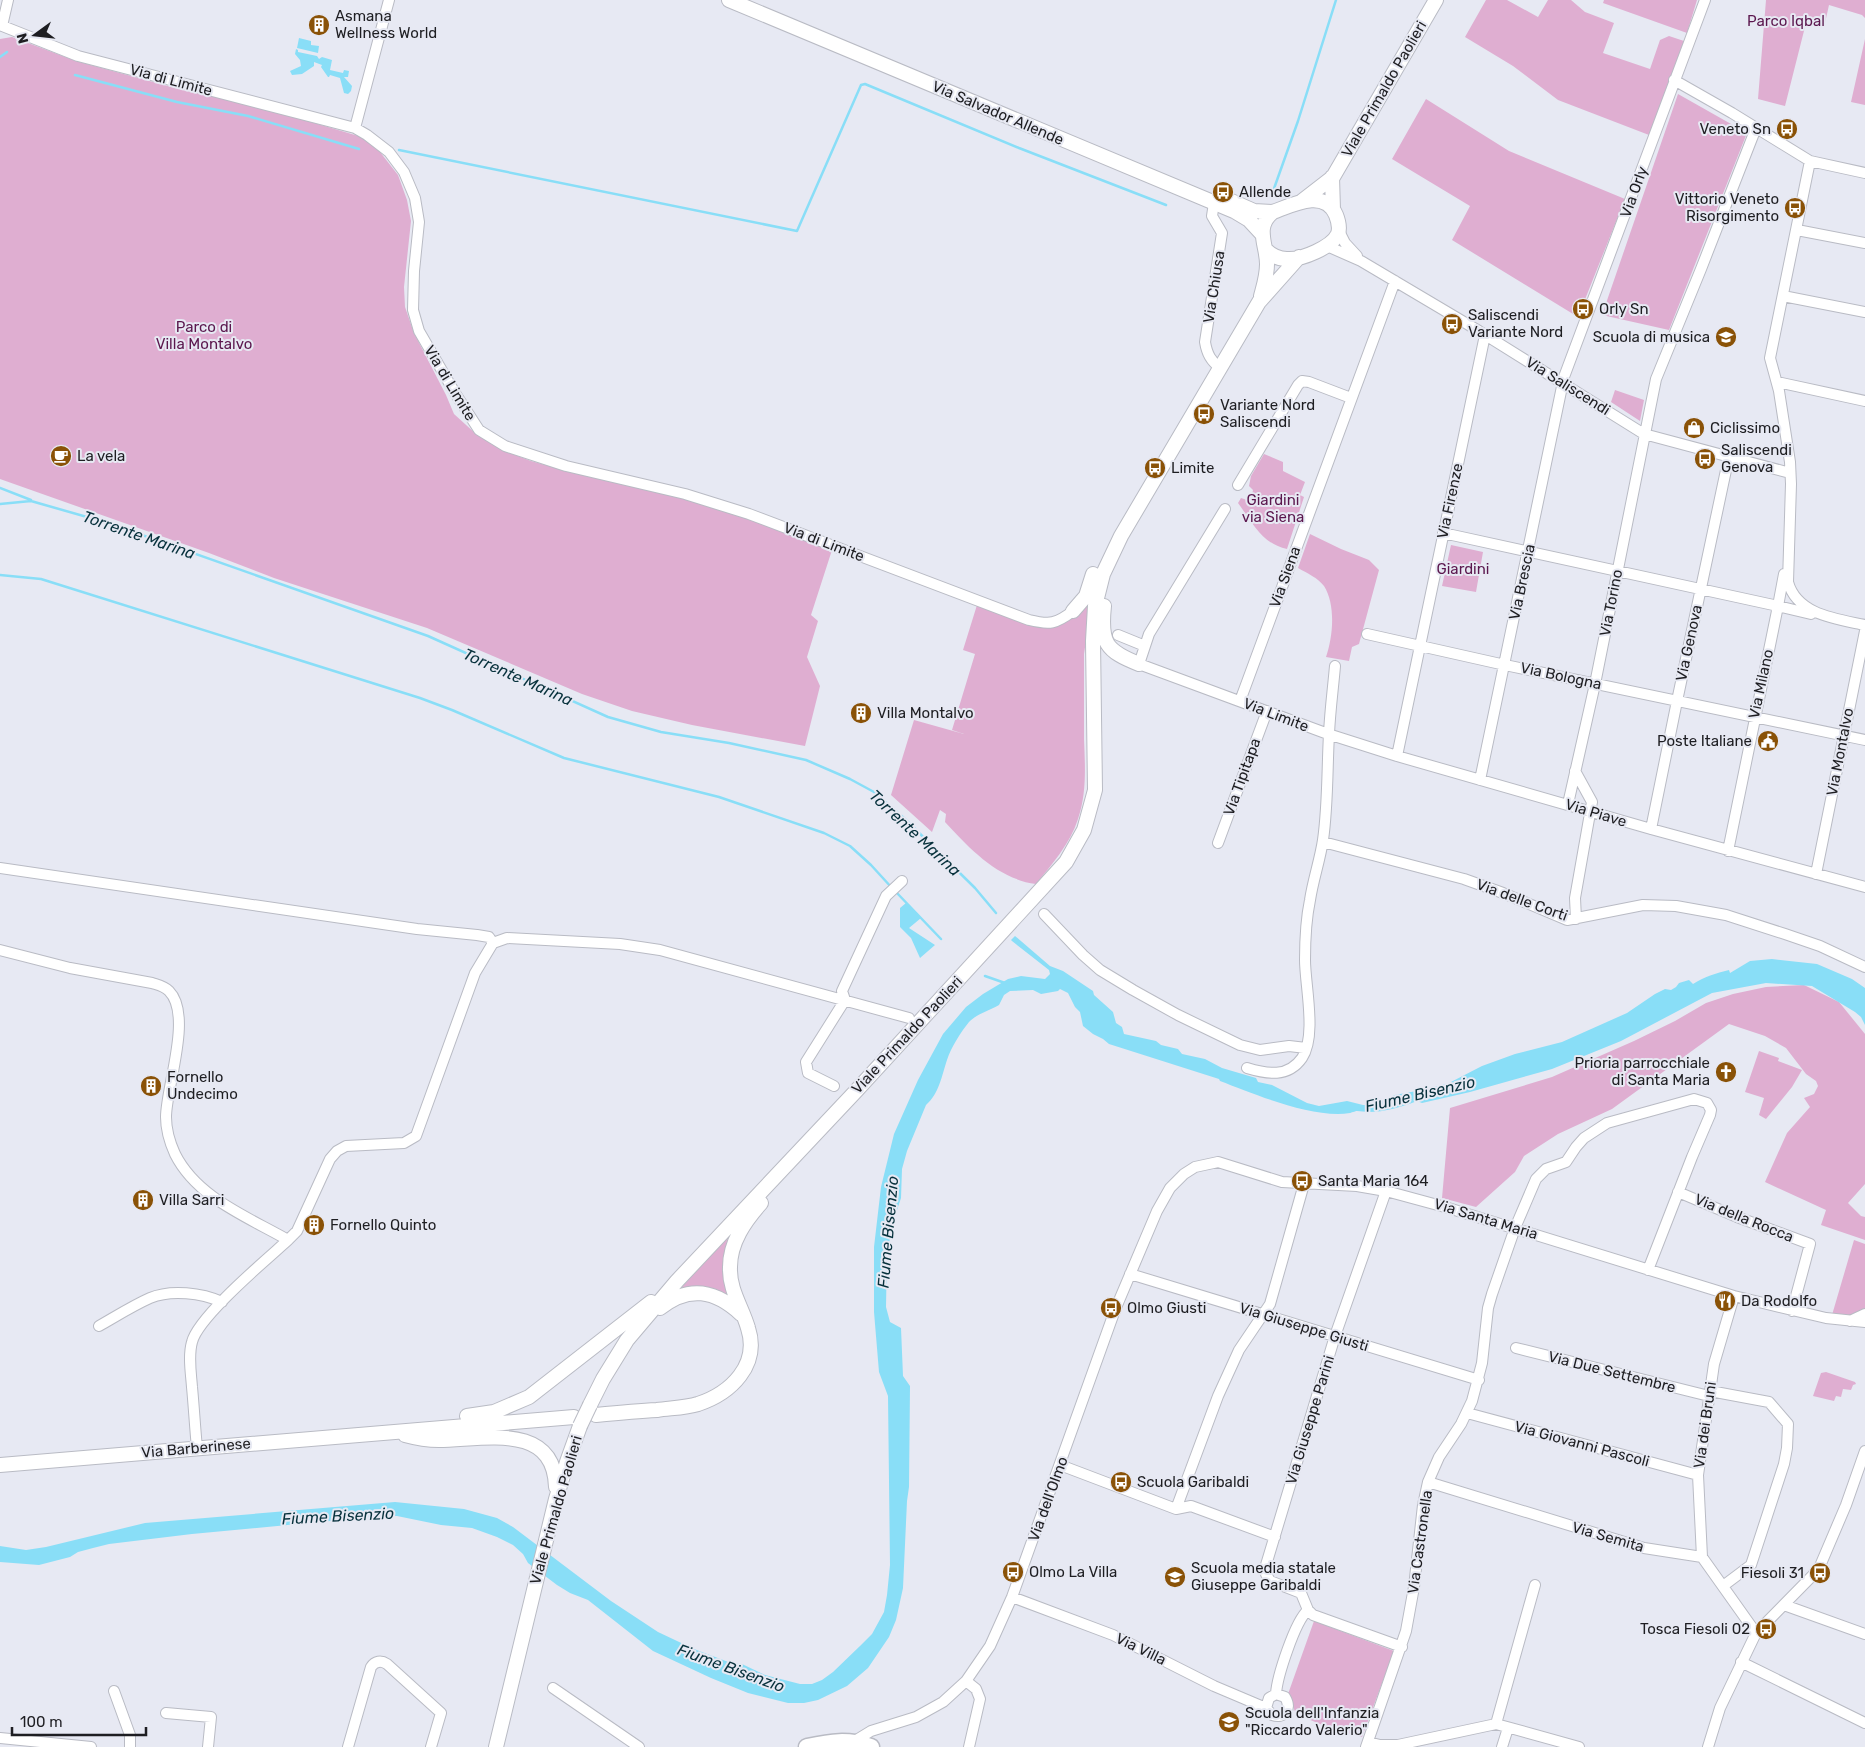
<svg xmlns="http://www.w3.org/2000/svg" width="1865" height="1747" font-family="Rubik,sans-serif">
<rect width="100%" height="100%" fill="#e7e9f3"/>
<!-- green -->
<path fill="#dfaed1" d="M1486,0H1507L1538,17L1548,0H1571L1585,12L1614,23L1603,53L1650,69L1660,40L1669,36L1684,41L1649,135L1558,100L1513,66L1465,37Z
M1604,0H1697L1687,33L1603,3Z
M1766,0H1865V18L1862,15L1829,5L1825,23L1807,19L1785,106L1758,99Z
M12,37L76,61L186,91L244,102L365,138L380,152L398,175L407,200L411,221L404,287L405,307L414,333L446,395L454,414L476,434L502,450L531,461L563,470L684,499L747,518L832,550L811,615L818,621L807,657L820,686L805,746L692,725L632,711L582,694L427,628L274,578L209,553L0,479V39Z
M1865,39V105L1851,102Z
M1678,94L1747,133L1669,330L1602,315Z
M1426,99L1509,151L1625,199L1578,317L1452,240L1470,206L1392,159Z
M1615,390L1644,400L1640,421L1611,402Z
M1264,454L1283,462V471L1305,482L1300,495L1304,497L1287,549C1262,544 1252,522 1238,503L1241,498L1247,500L1252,495L1253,490L1249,486L1251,476Z
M1310,534L1341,549L1369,560L1379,570L1359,644L1352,647L1349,661L1326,657C1333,637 1336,605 1324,586C1318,578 1307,573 1298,568Z
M1451,545L1483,552L1476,592L1442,586Z
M977,605L1046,625L1084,607L1087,606L1088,609L1086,641L1084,654C1084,682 1084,710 1084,739C1085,765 1087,793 1078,819C1070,844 1052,864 1036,884C998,879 970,849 945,822L946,814L940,810L932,832L891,795L914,720L964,734L952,730L975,654L963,650Z
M1804,985L1839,1002L1865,1034V1184L1848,1203L1861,1216L1865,1217V1240L1821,1225L1826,1210L1765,1182L1787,1133L1810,1107L1804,1098L1814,1094L1818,1086L1816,1081L1806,1074L1786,1048L1765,1036L1729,1024L1612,1109L1558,1134L1524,1156L1515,1172L1476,1207L1442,1198L1450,1108L1552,1077L1634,1041L1675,1021L1706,1003L1733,994L1766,987Z
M1759,1051L1779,1058L1778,1061L1802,1070L1792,1087L1766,1119L1759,1115L1764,1098L1745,1092Z
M728,1239L731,1298L681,1289V1288L725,1240Z
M1854,1240L1865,1244V1310L1850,1318L1832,1315Z
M1826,1372L1855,1382L1856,1384L1853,1385L1851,1390L1843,1389L1841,1397L1836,1396L1834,1401L1813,1396L1821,1373Z
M1314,1621L1394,1651L1362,1737L1332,1729L1296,1714L1288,1694Z"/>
<!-- water -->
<path fill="#89def7" d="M299,38L311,41V45L319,46L318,53L297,48Z
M296,49L298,50V52L317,56L319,59L322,57L332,60L330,70L343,73L344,70L349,71L348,77H344L352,86L351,91L348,94L344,93L340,78L330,75L329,77H328L321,67L322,65L314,62V66L302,74L292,75L290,71L301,66L300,60L295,54Z
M906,903L921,918L909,928L935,945L920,958L911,938L900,927V908Z
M1015,936L1050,966L1063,971L1093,991L1094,995L1113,1012L1116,1023L1122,1027L1124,1034L1156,1041L1161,1045L1178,1049L1182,1054L1205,1059L1222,1068L1256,1078L1258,1082L1272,1085L1307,1103L1319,1106L1347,1101L1363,1105H1372L1395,1095L1427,1089L1449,1083L1482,1066L1515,1054L1562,1042L1627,1013L1655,994L1665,989L1671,990L1676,987L1679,983L1689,980L1693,984C1704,977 1716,973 1729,970L1730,973L1750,961L1772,959L1817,964L1852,979L1865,988V1025L1861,1017L1855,1012L1812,986L1766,983L1712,993L1621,1041L1552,1069L1470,1092L1422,1103L1417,1101C1402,1107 1385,1112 1368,1112C1365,1112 1361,1111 1357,1111C1356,1111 1350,1113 1350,1113C1313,1119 1254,1094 1220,1081L1219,1079L1109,1044L1103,1039L1093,1034L1083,1026L1080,1012L1075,1007L1068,993L1060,989L1058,991L1041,994L1033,990L1010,991L1004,995L999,1005C989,1011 978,1013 969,1022C961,1032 951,1047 947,1060C942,1075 939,1094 926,1105L907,1151L902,1169L901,1198L895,1216L887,1252L886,1307L890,1322L901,1328L903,1376L910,1386L909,1487L907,1501L903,1588L896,1620L889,1637L868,1668L847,1686L818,1700L804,1703H788L748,1693L711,1678L653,1651L588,1600L570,1593L557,1585L528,1563L523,1554L513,1545L497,1537L472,1528L441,1525L397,1516H383L192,1534L109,1544L93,1548L78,1552L70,1557L39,1565L0,1562V1546L26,1550L46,1547L145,1523L395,1502L464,1509L497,1518L513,1527L611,1601L658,1632L694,1649L731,1663L742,1664L765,1675L800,1684H812L822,1680L833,1672L860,1646L872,1634L884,1612L887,1595L890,1565L888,1396L879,1372L874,1312V1247L881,1187L894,1134L918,1080L943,1034L966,1007L983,994L1008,979L1021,976L1045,979L1050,974L1049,970L1012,941L1011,940Z"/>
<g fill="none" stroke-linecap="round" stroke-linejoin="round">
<!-- stream -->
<path stroke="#89def7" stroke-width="2.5" d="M0,57L7,52
M75,75L177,102L248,116L359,149
M399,150L797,231L861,85L865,84L1019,148L1166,205
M1271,197L1298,121L1336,0
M0,488L31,500
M0,504L31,501L108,523L428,636L608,717L661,732L729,743L806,760L850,779L874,792L905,819L975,888L996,913
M0,575L41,579L420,698L452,710L564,758L719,797L824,833L850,846L871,865L892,888
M896,892L941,939
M985,976L1005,983"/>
<!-- minor casing -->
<g stroke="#b9bbc4" stroke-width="12">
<path id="minor" d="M0,25L78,56L355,128L367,135L389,152L404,172L415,198L419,222L414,271L413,310L419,331L455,393L479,430L505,446L566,466L685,494L749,514L1029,620C1050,625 1056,624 1073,611
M2,26L8,0
M1674,80L1732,113L1810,161L1865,173
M355,128L389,0
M1810,161L1770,358L1779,391L1790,462L1791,484L1788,582C1797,615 1837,619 1865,625
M1214,203L1212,216L1222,233L1205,342C1207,354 1211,361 1220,368
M1797,230L1865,243
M1339,231L1345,243L1357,256
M1327,246L1361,261L1479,331L1644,434L1790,473
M1783,296L1865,312
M1777,382L1865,401
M1238,485L1298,385L1302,381L1309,382L1351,398
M1225,509L1149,634L1139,664L1328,734L1397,756L1651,829L1865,887
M1443,533L1778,606L1728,851
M1784,574L1778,606L1811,614
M1367,634L1505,665L1865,740
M1118,635L1145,646
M1240,701L1395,281
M1397,756L1485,335
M1575,771L1592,802L1575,898L1576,919
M1480,780L1564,377L1705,0
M1568,804L1595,684L1656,379L1701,269L1756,128
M1651,829L1677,701L1729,456
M1323,842L1464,879L1503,893L1567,920L1643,905L1676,906L1726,915L1785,934L1820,946L1865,967
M1218,843L1267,711
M0,868L417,929L477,935L489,937L493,943
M1816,874L1865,631
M1044,914L1083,955L1100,970L1133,990L1178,1015L1240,1045L1260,1050L1289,1046L1306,1048
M0,950L70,968L152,983C158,985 164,986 169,991C193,1015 166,1087 166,1117C166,1130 170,1143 175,1154C197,1198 248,1217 288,1240C266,1260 198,1317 192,1342C188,1356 191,1373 192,1387C194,1408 195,1428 197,1448
M1247,1068C1267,1074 1288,1078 1302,1058C1317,1036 1305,985 1305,960C1305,940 1306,919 1310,900C1313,880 1320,860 1323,840C1328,805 1327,770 1329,734C1330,711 1333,689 1335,666
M834,1086L808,1073L806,1062L845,1000L842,991L886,896L902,881
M1386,1191L1335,1336L1266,1565V1574L1270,1581L1301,1593L1308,1610L1313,1615L1402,1647
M1678,1192L1737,1217L1810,1244L1792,1311
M288,1240L297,1231L330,1159L337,1151L346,1146L404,1143L416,1136L475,973L493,943L507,938L620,944L660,950L909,1018
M1130,1274L1479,1380
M1850,1321L1865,1314
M99,1326C115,1317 132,1306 150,1298C171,1289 202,1293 222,1302
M1516,1348L1709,1396
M1710,1391L1769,1402L1788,1424L1787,1448L1784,1464L1751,1565L1723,1586
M1467,1413L1698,1475
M1060,1465L1176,1509L1191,1506L1275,1537
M1428,1482L1644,1548L1702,1557L1756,1633
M1176,1509L1218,1396L1239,1350L1270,1304L1304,1184
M1702,1557L1698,1475L1714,1364L1734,1296
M1012,1597L1113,1635L1214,1686L1266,1708L1272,1715C1285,1719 1292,1709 1285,1697L1276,1694L1269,1698L1266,1708
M1784,1605L1865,1634
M1741,1662L1865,1723
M966,1681L976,1689L980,1699L969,1747
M553,1688L639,1747
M114,1691L130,1735V1747
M1276,1694C1277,1677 1295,1621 1308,1610
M166,1713L211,1717L208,1747
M1496,1724L1535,1585
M0,1738L91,1747
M853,1742L871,1731L916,1717L943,1702L966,1681L990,1646L1012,1597L1115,1310L1157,1211L1170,1188L1184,1174L1195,1167L1218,1162L1282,1182L1357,1186L1386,1191L1445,1207L1734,1296L1826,1318L1865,1322
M1368,1742L1380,1745H1398L1496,1724L1579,1747
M348,1747L371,1667C375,1661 381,1660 387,1664L441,1713L431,1747
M1366,1747L1406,1631L1414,1587L1423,1505L1428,1482L1439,1457L1461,1424L1472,1401L1482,1363L1488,1308L1492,1294L1515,1228L1536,1179L1546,1169L1566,1162L1576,1147L1584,1138L1607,1123L1694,1099L1707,1103L1711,1110L1710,1115L1692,1157L1648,1270
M1502,1747L1508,1728
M1708,1747L1720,1708L1756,1633L1814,1574L1820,1566L1846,1505L1865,1451"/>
</g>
<!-- secondary casing -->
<g stroke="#b9bbc4" stroke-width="16">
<path id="secondary" d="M729,0L1234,211L1249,220L1262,234
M1332,177L1333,210
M1229,200L1254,211L1273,212
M1302,201L1333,177L1436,0
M1261,296C1264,285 1267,276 1267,264C1267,245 1254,227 1273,212C1292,205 1325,188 1336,215C1338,220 1340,228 1338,234C1332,247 1302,260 1287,259C1279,259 1272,256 1266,250
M1104,606C1100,643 1106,651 1139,664
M1073,611L1086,596L1093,574
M660,1308C689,1285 715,1290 741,1314
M590,1405L603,1379L627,1340L677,1281L856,1091L1066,862L1084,830L1095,790L1093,641L1095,606L1103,574L1121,536L1259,302L1299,257
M596,1415C616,1413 636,1411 657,1410C670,1408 685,1408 698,1404C731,1393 760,1365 748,1328C742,1307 729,1290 730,1267C730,1242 745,1221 761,1203
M467,1416L494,1412L529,1397L651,1302
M405,1435C416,1438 427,1440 439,1440C482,1440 554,1421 556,1487
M0,1465L574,1417
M496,1747L556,1499L567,1462L580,1426"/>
</g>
<!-- primary casing -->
<g stroke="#b9bbc4" stroke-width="19">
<path id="primary" d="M807,1747C831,1742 847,1739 871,1747"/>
</g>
<!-- minor -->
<use href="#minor" stroke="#fff" stroke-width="10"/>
<!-- secondary -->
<use href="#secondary" stroke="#fff" stroke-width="14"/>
<!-- primary -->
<use href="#primary" stroke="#fff" stroke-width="16"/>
<!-- secondary-bridge casing -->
<g stroke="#b9bbc4" stroke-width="16" stroke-linecap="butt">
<path id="secondary-bridge" d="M580,1426L590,1405"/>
</g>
<!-- secondary-bridge -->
<use href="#secondary-bridge" stroke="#fff" stroke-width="14"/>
</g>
<!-- icons -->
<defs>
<g id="building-disc" transform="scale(1.125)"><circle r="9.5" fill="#8a5207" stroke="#e7e9f3"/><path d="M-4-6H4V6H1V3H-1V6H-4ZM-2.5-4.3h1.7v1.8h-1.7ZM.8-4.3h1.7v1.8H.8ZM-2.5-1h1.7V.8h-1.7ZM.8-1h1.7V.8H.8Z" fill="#fff"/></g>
<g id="bus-disc" transform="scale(1.125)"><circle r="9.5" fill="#8a5207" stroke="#e7e9f3"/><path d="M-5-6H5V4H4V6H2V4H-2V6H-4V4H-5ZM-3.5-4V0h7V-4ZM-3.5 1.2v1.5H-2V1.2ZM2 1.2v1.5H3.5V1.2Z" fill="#fff"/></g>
<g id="school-disc" transform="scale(1.125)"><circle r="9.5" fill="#8a5207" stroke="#e7e9f3"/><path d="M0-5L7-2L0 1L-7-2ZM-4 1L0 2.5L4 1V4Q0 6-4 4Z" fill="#fff"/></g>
<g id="shop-disc" transform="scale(1.125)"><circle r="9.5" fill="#8a5207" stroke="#e7e9f3"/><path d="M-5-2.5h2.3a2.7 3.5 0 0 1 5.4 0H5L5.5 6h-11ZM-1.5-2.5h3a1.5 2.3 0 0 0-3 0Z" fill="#fff"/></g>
<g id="cafe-disc" transform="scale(1.125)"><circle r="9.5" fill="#8a5207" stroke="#e7e9f3"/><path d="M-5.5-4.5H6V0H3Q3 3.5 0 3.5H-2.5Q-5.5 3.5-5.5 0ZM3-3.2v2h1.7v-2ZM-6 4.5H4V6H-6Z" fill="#fff"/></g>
<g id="civic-disc" transform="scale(1.125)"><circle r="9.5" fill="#8a5207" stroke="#e7e9f3"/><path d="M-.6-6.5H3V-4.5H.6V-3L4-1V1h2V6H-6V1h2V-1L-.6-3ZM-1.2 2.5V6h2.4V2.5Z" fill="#fff"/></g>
<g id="church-disc" transform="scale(1.125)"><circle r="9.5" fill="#8a5207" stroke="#e7e9f3"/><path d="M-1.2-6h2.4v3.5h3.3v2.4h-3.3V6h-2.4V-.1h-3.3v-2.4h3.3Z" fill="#fff"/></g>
<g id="restaurant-disc" transform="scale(1.125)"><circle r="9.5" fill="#8a5207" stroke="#e7e9f3"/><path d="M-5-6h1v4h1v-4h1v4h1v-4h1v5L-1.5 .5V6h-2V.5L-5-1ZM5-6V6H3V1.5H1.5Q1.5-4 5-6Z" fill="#fff"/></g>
</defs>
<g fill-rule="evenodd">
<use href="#building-disc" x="319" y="25"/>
<use href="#bus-disc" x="1787" y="129"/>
<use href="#bus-disc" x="1223" y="192"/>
<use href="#bus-disc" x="1795" y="208"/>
<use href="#bus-disc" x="1583" y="309"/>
<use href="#bus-disc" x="1452" y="324"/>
<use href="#school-disc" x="1726" y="337"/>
<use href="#bus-disc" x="1204" y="414"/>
<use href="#shop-disc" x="1694" y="428"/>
<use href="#cafe-disc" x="61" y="456"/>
<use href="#bus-disc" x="1705" y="459"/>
<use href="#bus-disc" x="1155" y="468"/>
<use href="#building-disc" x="861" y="713"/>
<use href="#civic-disc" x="1768" y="741"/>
<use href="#church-disc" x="1726" y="1072"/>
<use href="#building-disc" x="151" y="1086"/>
<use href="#bus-disc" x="1302" y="1181"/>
<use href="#building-disc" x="143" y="1200"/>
<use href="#building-disc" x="314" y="1225"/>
<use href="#restaurant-disc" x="1725" y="1301"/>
<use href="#bus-disc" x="1111" y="1308"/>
<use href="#bus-disc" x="1121" y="1482"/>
<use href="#bus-disc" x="1013" y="1572"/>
<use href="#bus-disc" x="1820" y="1573"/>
<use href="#school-disc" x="1175" y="1577"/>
<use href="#bus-disc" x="1766" y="1629"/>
<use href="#school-disc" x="1229" y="1722"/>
</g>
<g text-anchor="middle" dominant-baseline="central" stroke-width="4" stroke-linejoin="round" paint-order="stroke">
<!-- poi labels -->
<g font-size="15" fill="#1e1e22" stroke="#e7e9f3" text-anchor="start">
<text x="335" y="16">Asmana<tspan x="335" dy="17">Wellness World</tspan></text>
<text x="1771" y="129" text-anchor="end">Veneto Sn</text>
<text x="1239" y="192">Allende</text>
<text x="1779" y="199" text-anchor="end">Vittorio Veneto<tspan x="1779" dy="17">Risorgimento</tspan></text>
<text x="1599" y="309">Orly Sn</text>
<text x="1468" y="315">Saliscendi<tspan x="1468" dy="17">Variante Nord</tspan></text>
<text x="1710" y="337" text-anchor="end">Scuola di musica</text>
<text x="1220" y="405">Variante Nord<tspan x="1220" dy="17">Saliscendi</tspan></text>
<text x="1710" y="428">Ciclissimo</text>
<text x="1721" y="450">Saliscendi<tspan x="1721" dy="17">Genova</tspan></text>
<text x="77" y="456">La vela</text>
<text x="1171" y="468">Limite</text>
<text x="877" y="713">Villa Montalvo</text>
<text x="1752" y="741" text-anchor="end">Poste Italiane</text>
<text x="1710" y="1063" text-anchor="end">Prioria parrocchiale<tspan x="1710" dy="17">di Santa Maria</tspan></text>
<text x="167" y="1077">Fornello<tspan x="167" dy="17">Undecimo</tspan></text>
<text x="1318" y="1181">Santa Maria 164</text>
<text x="159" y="1200">Villa Sarri</text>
<text x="330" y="1225">Fornello Quinto</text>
<text x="1741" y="1301">Da Rodolfo</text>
<text x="1127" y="1308">Olmo Giusti</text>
<text x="1137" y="1482">Scuola Garibaldi</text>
<text x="1191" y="1568">Scuola media statale<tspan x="1191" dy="17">Giuseppe Garibaldi</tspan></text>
<text x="1029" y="1572">Olmo La Villa</text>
<text x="1804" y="1573" text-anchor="end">Fiesoli 31</text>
<text x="1750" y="1629" text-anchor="end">Tosca Fiesoli 02</text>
<text x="1245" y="1713">Scuola dell'Infanzia<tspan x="1245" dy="17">"Riccardo Valerio"</tspan></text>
</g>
<!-- park labels -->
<g font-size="15" fill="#5b174e" stroke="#e7e9f3">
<text x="1786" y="21">Parco Iqbal</text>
<text x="204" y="327">Parco di<tspan x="204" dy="17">Villa Montalvo</tspan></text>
<text x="1273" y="500">Giardini<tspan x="1273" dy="17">via Siena</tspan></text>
<text x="1463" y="569">Giardini</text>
</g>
<!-- street labels -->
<g font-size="15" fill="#1e1e22" stroke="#e7e9f3">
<text transform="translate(171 80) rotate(15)">Via di Limite</text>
<text transform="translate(1384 89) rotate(-60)">Viale Primaldo Paolieri</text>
<text transform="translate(998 113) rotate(23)">Via Salvador Allende</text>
<text transform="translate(1634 192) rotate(-70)">Via Orly</text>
<text transform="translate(1214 287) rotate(-81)">Via Chiusa</text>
<text transform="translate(450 383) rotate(59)">Via di Limite</text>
<text transform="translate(1568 386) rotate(32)">Via Saliscendi</text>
<text transform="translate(1450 501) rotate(-78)">Via Firenze</text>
<text transform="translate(824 542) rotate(21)">Via di Limite</text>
<text transform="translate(1285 577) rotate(-70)">Via Siena</text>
<text transform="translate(1522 582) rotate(-78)">Via Brescia</text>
<text transform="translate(1611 603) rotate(-79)">Via Torino</text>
<text transform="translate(1689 643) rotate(-78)">Via Genova</text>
<text transform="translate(1561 676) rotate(12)">Via Bologna</text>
<text transform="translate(1761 684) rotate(-78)">Via Milano</text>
<text transform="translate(1276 715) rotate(21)">Via Limite</text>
<text transform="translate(1840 752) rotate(-79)">Via Montalvo</text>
<text transform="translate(1242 777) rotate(-70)">Via Tipitapa</text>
<text transform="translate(1596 813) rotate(17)">Via Piave</text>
<text transform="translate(1522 900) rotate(20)">Via delle Corti</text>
<text transform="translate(907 1035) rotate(-47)">Viale Primaldo Paolieri</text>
<text transform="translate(1744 1218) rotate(22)">Via della Rocca</text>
<text transform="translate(1486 1219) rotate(17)">Via Santa Maria</text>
<text transform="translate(1304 1327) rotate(17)">Via Giuseppe Giusti</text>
<text transform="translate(1612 1372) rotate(14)">Via Due Settembre</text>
<text transform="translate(1310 1420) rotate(-73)">Via Giuseppe Parini</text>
<text transform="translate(1705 1425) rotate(-82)">Via dei Bruni</text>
<text transform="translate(1582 1444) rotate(15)">Via Giovanni Pascoli</text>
<text transform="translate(196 1448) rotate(-5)">Via Barberinese</text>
<text transform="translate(1048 1499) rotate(-70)">Via dell'Olmo</text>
<text transform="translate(556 1510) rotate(-74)">Viale Primaldo Paolieri</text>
<text transform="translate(1608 1537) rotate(16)">Via Semita</text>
<text transform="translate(1420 1542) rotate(-82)">Via Castronella</text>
<text transform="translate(1141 1649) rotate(26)">Via Villa</text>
</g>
<!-- water labels -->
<g font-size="16" font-style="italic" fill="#07313c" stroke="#e7e9f3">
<text transform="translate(139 535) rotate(19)">Torrente Marina</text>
<text transform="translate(518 677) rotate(24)">Torrente Marina</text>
<text transform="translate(915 833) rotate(43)">Torrente Marina</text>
<text transform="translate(1420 1094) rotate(-13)">Fiume Bisenzio</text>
<text transform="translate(888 1232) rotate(-85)">Fiume Bisenzio</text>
<text transform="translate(338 1516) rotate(-3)">Fiume Bisenzio</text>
<text transform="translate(731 1668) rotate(20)">Fiume Bisenzio</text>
</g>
</g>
<!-- north arrow -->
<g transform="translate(35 35) rotate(255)" stroke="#e7e9f3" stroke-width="4" paint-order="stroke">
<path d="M0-4L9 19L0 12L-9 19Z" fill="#1e1e22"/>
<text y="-8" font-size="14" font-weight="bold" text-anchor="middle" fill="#1e1e22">N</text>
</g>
<!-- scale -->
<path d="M12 1727v8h134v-8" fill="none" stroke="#1e1e22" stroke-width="2.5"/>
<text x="20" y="1727" font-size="15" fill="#1e1e22" stroke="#e7e9f3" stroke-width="4" paint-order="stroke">100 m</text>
</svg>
